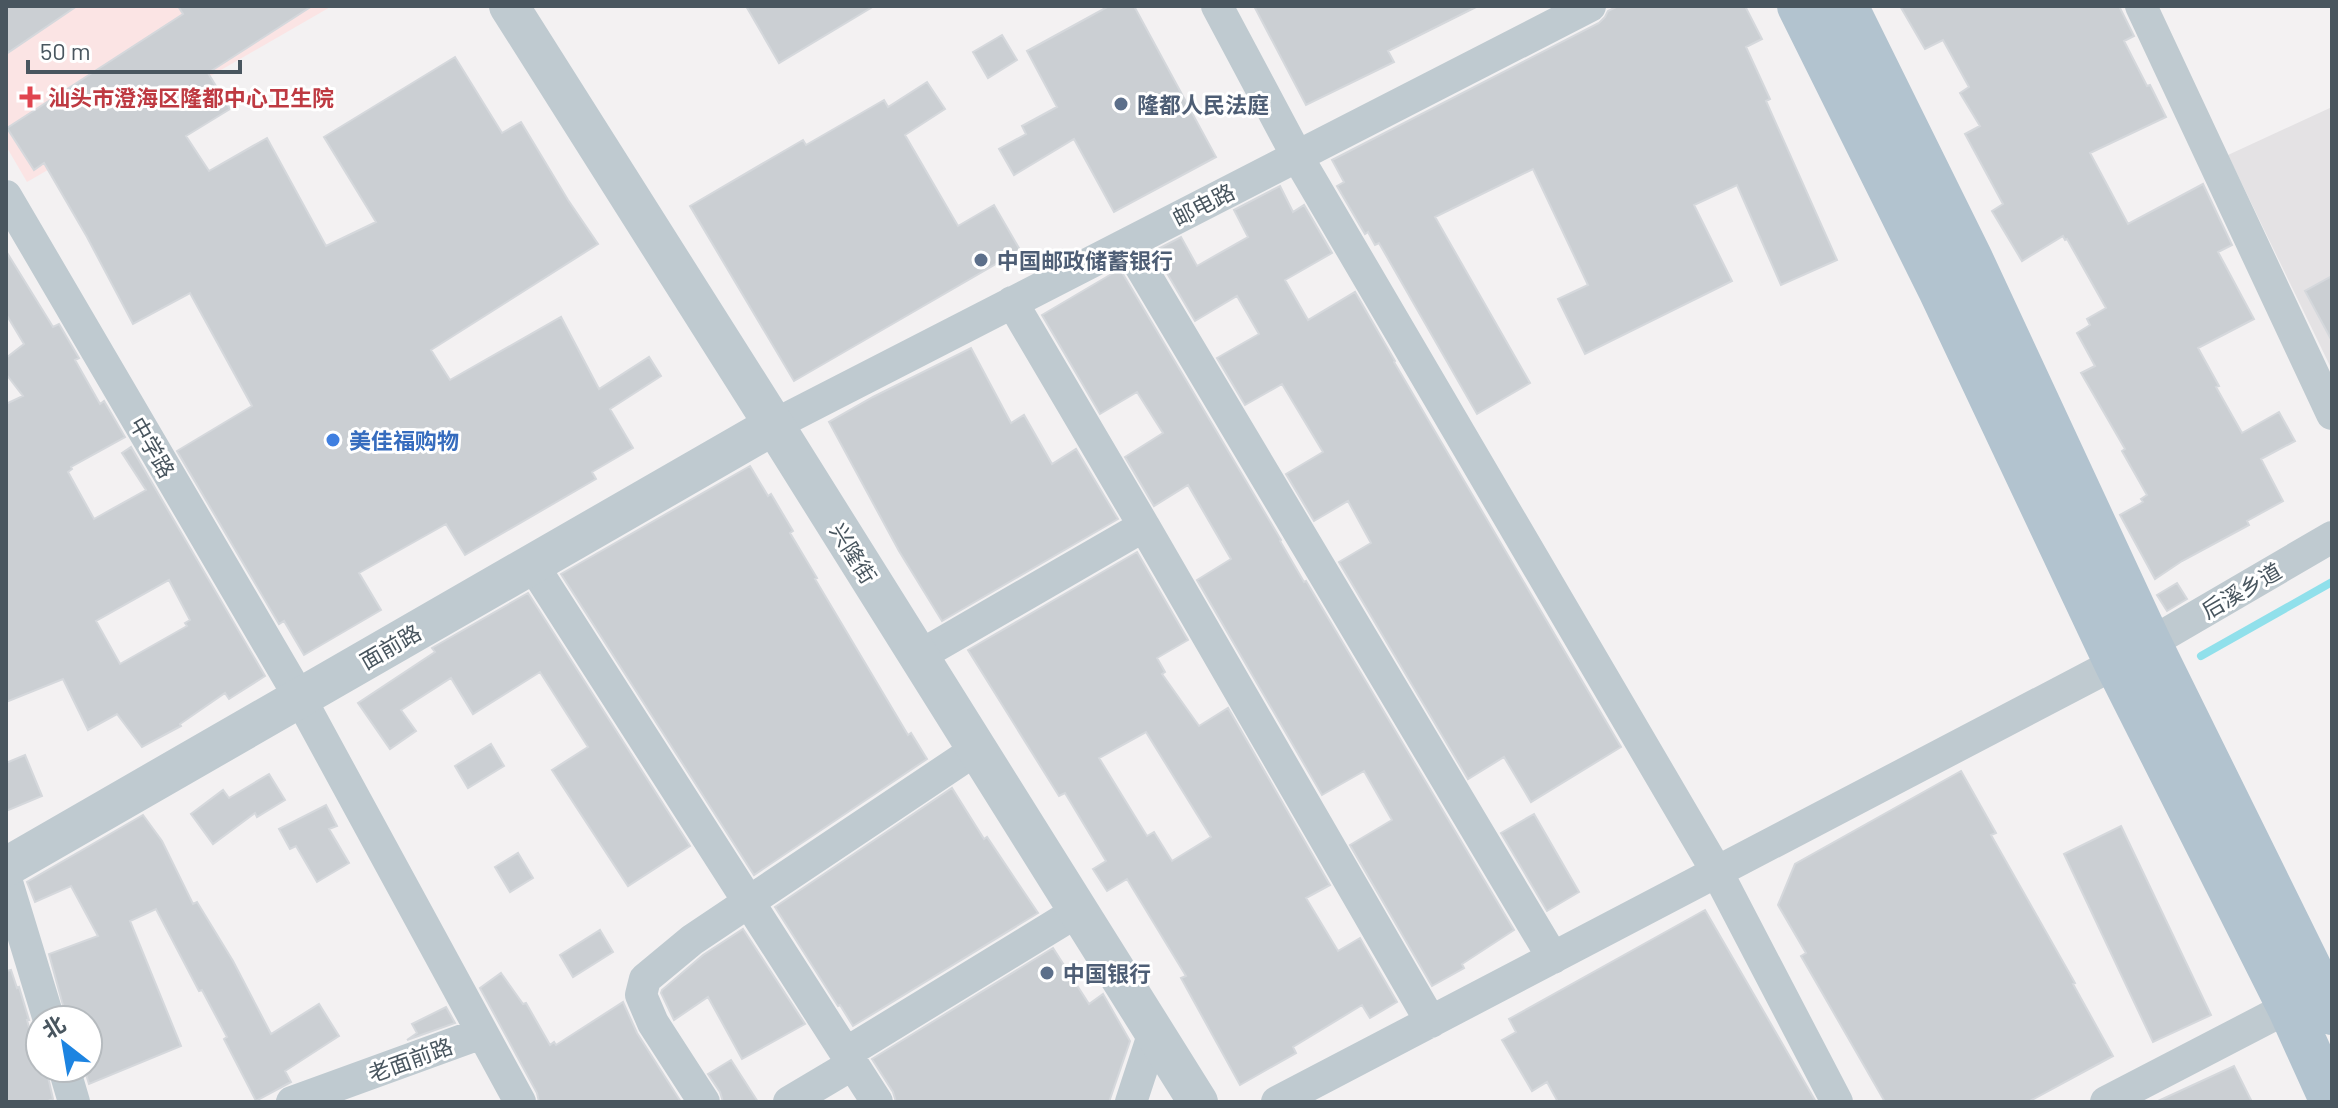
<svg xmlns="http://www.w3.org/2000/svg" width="2338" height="1108" font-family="Barlow,'Noto Sans SC',sans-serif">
<rect width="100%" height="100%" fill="#f3f1f2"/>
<!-- education -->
<path fill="#e4e2e4" d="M2332,107V370L2228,155Z"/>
<!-- medical -->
<path fill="#fbe4e4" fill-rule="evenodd" d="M77,6H178L191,27L312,6H332L27,182L6,146V54ZM171,22L198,63L34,169L7,128Z"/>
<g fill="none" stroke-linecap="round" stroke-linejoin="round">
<!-- stream -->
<path stroke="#90e0eb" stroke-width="8" d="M2201,656L2332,582"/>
</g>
<!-- building -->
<path fill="#cbcfd3" stroke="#d5d8dc" stroke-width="2" fill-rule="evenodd" d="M6,6H77L6,54Z
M178,6H312L208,73L230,109L186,136L209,171L267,138L326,246L376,222L324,137L455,57L502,133L521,122L568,200L598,244L431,350L450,380L561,317L599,389L649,357L661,376L610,409L633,448L592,472L596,479L465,555L446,524L359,573L381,610L304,655L284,621L279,624L177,451L252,406L190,293L133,324L87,237L44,163L34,170L7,128L183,14Z
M746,6H874L779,63Z
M1109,6H1134L1216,157L1114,212L1074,139L1014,175L999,149L1026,134L1022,126L1057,107L1027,51Z
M1254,6H1478L1388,51L1394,62L1306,105Z
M1618,6H1745L1762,39L1746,47L1770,99L1766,101L1837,260L1781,285L1737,185L1694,205L1732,281L1585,354L1558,299L1588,285L1533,169L1435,217L1530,383L1477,414L1379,243L1375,245L1368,232L1365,234L1337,186L1344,182L1332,160L1599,23L1605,17L1608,11Z
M1900,6H2119L2134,36L2124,41L2147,86L2150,85L2166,117L2090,153L2128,224L2203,184L2232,245L2218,252L2254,319L2198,348L2219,386L2216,387L2242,433L2279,412L2295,441L2261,459L2283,501L2247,521L2249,525L2182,561L2155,579L2120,515L2143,502L2141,499L2147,495L2122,451L2125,449L2081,373L2095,366L2077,333L2090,325L2087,319L2106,308L2067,239L2065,240L2063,236L2022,261L1992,211L2003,204L1965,134L1980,126L1960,93L1969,87L1943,40L1925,49Z
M1002,35L1017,60L988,78L973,52Z
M927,82L945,109L905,135L958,226L994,205L1020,250L794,381L690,206L803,140L806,145L884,100L888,107Z
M1280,186L1293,212L1304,205L1332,253L1285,280L1308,320L1355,292L1395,361L1394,362L1621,747L1531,802L1504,757L1468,779L1339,562L1371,543L1348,501L1314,521L1286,474L1323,452L1282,384L1245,405L1217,358L1259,334L1237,296L1195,321L1154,251L1181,237L1197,266L1248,237L1234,210Z
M6,251L53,327L59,324L79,358L75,360L100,404L104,401L125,437L71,467L72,469L68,472L94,519L146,490L122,453L131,447L265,676L229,699L225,693L180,724L181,726L142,747L117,714L88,730L63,679L6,702V404L23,396L6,374V358L24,344L6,314ZM169,580L190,620L185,623L187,626L120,664L96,621Z
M1120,269L1281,540L1280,541L1304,582L1306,581L1514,930L1462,964L1464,968L1432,986L1350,845L1392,820L1364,771L1322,795L1197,580L1231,559L1188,485L1154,506L1125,457L1163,433L1137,392L1100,414L1042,315Z
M2332,276V341L2305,291Z
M971,348L1011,423L1024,415L1052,464L1076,449L1118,519L942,621L899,551L829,422L873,397Z
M750,466L768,496L771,494L793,531L790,533L817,578L815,579L908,735L911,733L927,759L754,875L561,574Z
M1137,552L1188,640L1157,658L1165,672L1162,674L1199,726L1228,708L1330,885L1306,898L1338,951L1360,938L1397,1002L1370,1018L1362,1005L1293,1047L1296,1053L1240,1085L1181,978L1186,976L1127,879L1107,891L1093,869L1106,861L1065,793L1059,796L968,650ZM1146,732L1211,837L1172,861L1154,832L1147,836L1099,758Z
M2177,583L2187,599L2167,611L2157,595Z
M528,593L690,846L628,886L552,770L588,747L540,672L473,714L451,678L401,710L416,731L390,749L358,703L435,652L432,648Z
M491,744L504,766L468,788L455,766Z
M25,755L42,796L6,811V763Z
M1961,771L1996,833L1991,835L2075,983L2073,984L2113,1056L2028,1102H1885L1801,956L1806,953L1778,905L1795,864Z
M269,774L285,800L257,817L255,813L213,844L191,814L223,790L229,798Z
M952,788L984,839L987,837L1038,913L853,1026L840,1005L838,1006L775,907Z
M326,805L337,826L329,829L349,863L317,882L296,846L290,849L279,829Z
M1534,814L1579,892L1547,911L1501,833Z
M143,815L162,841L193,904L197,902L233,961L271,1034L319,1004L339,1036L285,1071L291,1082L256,1101L224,1039L227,1037L202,990L199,991L156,909L130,921L181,1046L89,1084L84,1068H88V1020H67L49,954L98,936L71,886L35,902L27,882Z
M2121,826L2211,1015L2153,1042L2064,854Z
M518,853L533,878L510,892L495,867Z
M1705,910L1816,1102H1558L1547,1082L1532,1091L1502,1040L1516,1032L1509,1019Z
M743,929L805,1024L742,1059L708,997L674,1020L661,993L662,990L703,955Z
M600,930L613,952L573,977L560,955Z
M1053,948L1089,1004L1103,994L1130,1041L1109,1102H896L893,1092L872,1059Z
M11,970L17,988L19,987L29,1020H27L40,1068H46L53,1099L46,1102H6V971Z
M501,973L523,1004L526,1003L550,1045L554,1042L556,1045L623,1002L637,1033L681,1102H539L537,1093L480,988Z
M446,1007L455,1023L407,1040L417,1033L412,1024Z
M731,1060L758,1102H723L720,1092L708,1074Z
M2234,1066L2252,1102H2156Z"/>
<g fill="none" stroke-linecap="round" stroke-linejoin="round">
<!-- minor -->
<path stroke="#bfcad0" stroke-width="32" d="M1217,6L1297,156L1717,872L1837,1102
M2141,6L2332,414
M6,196L300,698L520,1102
M1127,244L1553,958
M774,425L1590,6
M1144,526L1431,1022
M532,564L877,1102
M919,656L1144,526L1012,302
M6,879L49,1020
M846,1053L1078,911
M64,1068L74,1102
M292,1102L482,1033
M704,1102L653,1023L641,995L645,979L692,940L977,749
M789,1102L853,1064
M1131,1102L1154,1032
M1277,1102L2116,663L2332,537
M2106,1102L2289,1007"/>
<!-- tertiary -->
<path stroke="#bfcad0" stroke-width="40" d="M509,6L774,425L1198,1102
M6,867L774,425"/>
<!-- primary -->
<path stroke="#b2c3cf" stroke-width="44" d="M1799,6L1940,290L2116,663L2289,1007L2332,1102
M1846,6L1971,259L2150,644L2332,1013"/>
</g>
<!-- markers -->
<path fill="#e0444e" stroke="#fff" stroke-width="3" d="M26 85h8v8h8v8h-8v8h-8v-8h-8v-8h8z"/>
<g fill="#5c6f8a" stroke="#fff" stroke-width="3">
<circle cx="1121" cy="104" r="8"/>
<circle cx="981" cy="260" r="8"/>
<circle cx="1047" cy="973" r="8"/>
</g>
<circle fill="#3f7fe0" stroke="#fff" stroke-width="3" cx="333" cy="440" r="8"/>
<g text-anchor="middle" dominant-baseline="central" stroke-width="6" stroke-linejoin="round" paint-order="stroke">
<!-- health labels -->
<g font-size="22" font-weight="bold" fill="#be3a42" stroke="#fff" text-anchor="start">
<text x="48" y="97">汕头市澄海区隆都中心卫生院</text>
</g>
<!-- service labels -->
<g font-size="22" font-weight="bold" fill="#4e5e75" stroke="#fff" text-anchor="start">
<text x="1137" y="104">隆都人民法庭</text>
<text x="997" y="260">中国邮政储蓄银行</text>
<text x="1063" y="973">中国银行</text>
</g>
<!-- street labels -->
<g font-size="22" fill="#49565f" stroke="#fff">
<text transform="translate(1203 204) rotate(-27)">邮电路</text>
<text transform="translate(153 447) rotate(60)">中学路</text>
<text transform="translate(854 553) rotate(58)">兴隆街</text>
<text transform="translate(2241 590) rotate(-30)">后溪乡道</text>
<text transform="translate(390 646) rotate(-30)">面前路</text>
<text transform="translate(410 1059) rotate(-20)">老面前路</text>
</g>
<!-- shop labels -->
<g font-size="22" font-weight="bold" fill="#366cbe" stroke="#fff" text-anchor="start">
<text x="349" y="440">美佳福购物</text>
</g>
</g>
<!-- border -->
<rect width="2338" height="1108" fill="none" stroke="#49565f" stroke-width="16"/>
<!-- north arrow -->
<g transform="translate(64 1044) rotate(329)"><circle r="38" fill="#ffffff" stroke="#b6bbbf" stroke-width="2"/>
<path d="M0-6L14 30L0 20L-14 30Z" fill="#1d84e1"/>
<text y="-12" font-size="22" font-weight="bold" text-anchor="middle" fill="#49565f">北</text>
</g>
<!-- scale -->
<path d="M28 60v12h212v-12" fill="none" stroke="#49565f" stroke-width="4"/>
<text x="40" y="60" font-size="24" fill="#49565f" stroke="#ffffff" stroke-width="6" paint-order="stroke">50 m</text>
</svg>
